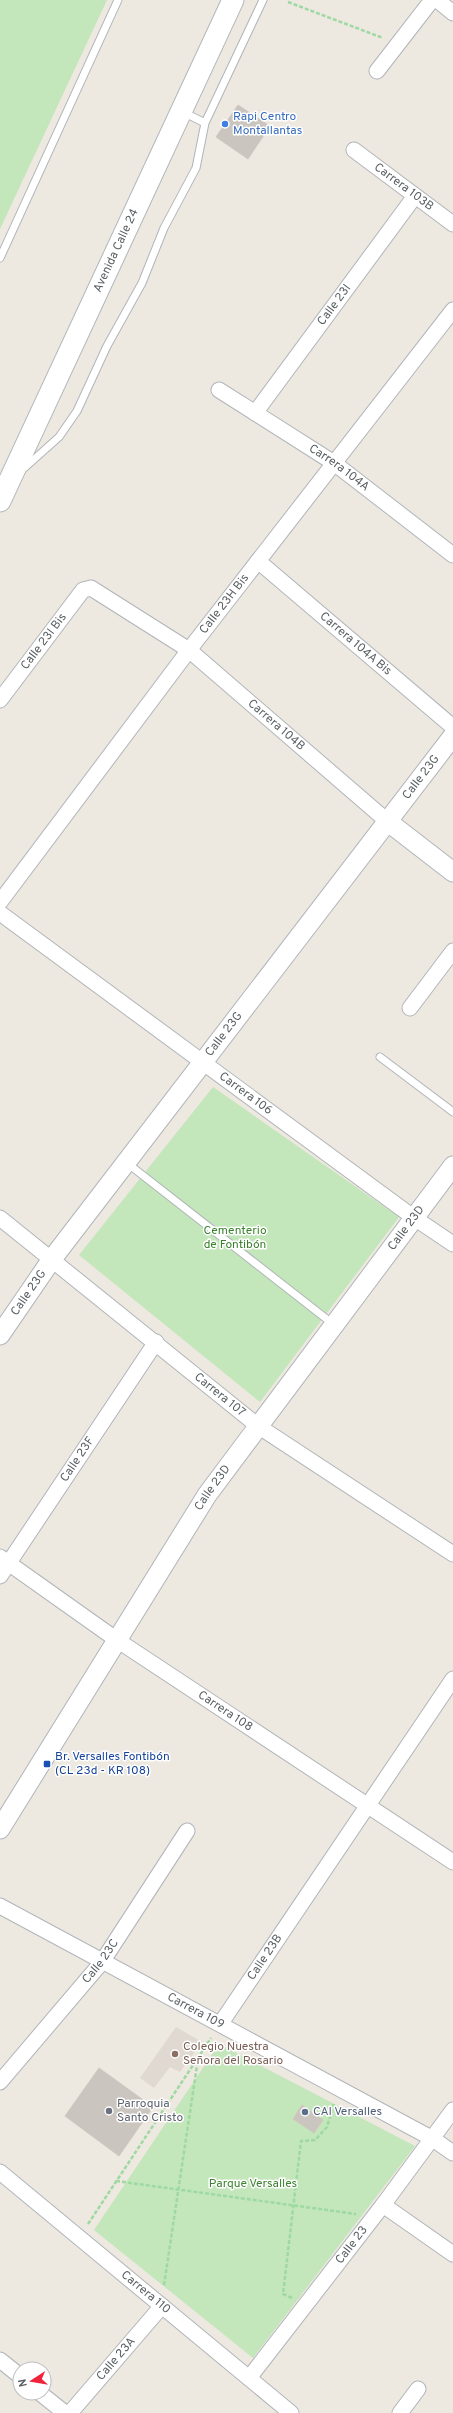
<svg xmlns="http://www.w3.org/2000/svg" width="453" height="2413" font-family="Overpass,sans-serif">
<rect width="100%" height="100%" fill="#ede8e0"/>
<!-- education -->
<path fill="#dfd9d1" d="M176,2027L202,2042L180,2072L170,2067L154,2088L140,2078Z"/>
<!-- green -->
<path fill="#c3e6bb" d="M0,0H107L0,229Z
M213,1087L399,1217L260,1402L79,1255Z
M219,2044L415,2146L253,2358L94,2230Z"/>
<!-- building -->
<path fill="#cac5bf" stroke="#d2c8bf" d="M238,105L270,126L248,159L216,137Z
M99,2068L153,2107L119,2156L65,2116Z
M302,2105L323,2120L314,2133L293,2119Z"/>
<g fill="none" stroke-linecap="round" stroke-linejoin="round">
<!-- service casing -->
<g stroke="#b1b5b9" stroke-width="9">
<path id="service" d="M183,112L205,123
M0,258L118,0
M22,470L59,437L77,411L107,346L142,283L164,228L196,168L205,123L263,0
M380,1057L453,1112
M127,1163L333,1324"/>
</g>
<!-- minor casing -->
<g stroke="#b1b5b9" stroke-width="17">
<g id="minor">
<path d="M437,0L453,13"/>
<path d="M377,71L432,0"/>
<path id="s1" d="M354,150L453,224"/>
<path id="s2" d="M219,390L334,463L453,555"/>
<path id="s3" d="M255,413L415,196"/>
<path id="s4" d="M258,561L453,727"/>
<path id="s5" d="M0,700L83,590L91,588L189,650L387,821"/>
<path id="s6" d="M0,902L189,650L453,310"/>
<path id="s7" d="M0,913L413,1217L453,1244"/>
<path d="M410,1008L453,951"/>
<path id="s8" d="M0,1218L258,1426L453,1554"/>
<path id="s9" d="M0,1557L117,1640L453,1862"/>
<path id="s10" d="M0,1576L156,1342"/>
<path id="s11" d="M0,1906L433,2139L453,2153"/>
<path id="s12" d="M221,2023L453,1679"/>
<path id="s13" d="M0,2082L102,1962L187,1831"/>
<path id="s14" d="M0,2172L291,2413"/>
<path d="M383,2205L453,2254"/>
<path d="M0,2360L20,2376"/>
<path id="s15" d="M249,2378L383,2205L453,2110"/>
<path d="M40,2393L65,2413"/>
<path id="s16" d="M70,2413L162,2306"/>
<path d="M400,2413L418,2389"/>
</g>
</g>
<!-- tertiary casing -->
<g stroke="#b1b5b9" stroke-width="21">
<g id="tertiary">
<path d="M387,821L453,872"/>
<path id="s17" d="M0,1335L52,1259L453,736"/>
<path id="s18" d="M0,1829L207,1495L453,1166"/>
</g>
</g>
<!-- secondary casing -->
<g stroke="#b0b6b9" stroke-width="23">
<g id="secondary">
<path id="s19" d="M0,501L233,0"/>
</g>
</g>
<!-- path -->
<path stroke="#9ed9a2" stroke-width="2.5" stroke-dasharray="4 2" stroke-linecap="butt" d="M288,2L383,38
M116,2181L356,2214
M88,2224L211,2038
M164,2285L198,2059
M292,2298L283,2294L301,2141L315,2140L327,2127L334,2104"/>
<!-- service -->
<use href="#service" stroke="#fff" stroke-width="7"/>
<!-- minor -->
<use href="#minor" stroke="#fff" stroke-width="15"/>
<!-- tertiary -->
<use href="#tertiary" stroke="#fff" stroke-width="19"/>
<!-- secondary -->
<use href="#secondary" stroke="#fff" stroke-width="21"/>
</g>
<!-- markers -->
<circle fill="#3f7fe0" stroke="#fff" stroke-width="1.5" cx="225" cy="124" r="4"/>
<rect fill="#1a4fb4" stroke="#fff" stroke-width="1.5" x="43" y="1760" width="8" height="8" rx="2"/>
<circle fill="#8d6e63" stroke="#fff" stroke-width="1.5" cx="175" cy="2054" r="4"/>
<circle fill="#6b7280" stroke="#fff" stroke-width="1.5" cx="109" cy="2111" r="4"/>
<circle fill="#5c6f8a" stroke="#fff" stroke-width="1.5" cx="305" cy="2112" r="4"/>
<g text-anchor="middle" dominant-baseline="central" stroke-width="3" stroke-linejoin="round" paint-order="stroke">
<!-- shop labels -->
<g font-size="12" fill="#366cbe" stroke="#fff" text-anchor="start">
<text x="233" y="117">Rapi Centro<tspan x="233" dy="14">Montallantas</tspan></text>
</g>
<!-- street labels -->
<g font-size="12" fill="#595f62" stroke="#fff">
<text stroke="none"><textPath href="#s1" startOffset="62">Carrera 103B</textPath></text>
<text stroke="none"><textPath href="#s19" startOffset="276">Avenida Calle 24</textPath></text>
<text stroke="none"><textPath href="#s3" startOffset="134">Calle 23I</textPath></text>
<text stroke="none"><textPath href="#s2" startOffset="143">Carrera 104A</textPath></text>
<text stroke="none"><textPath href="#s6" startOffset="373">Calle 23H Bis</textPath></text>
<text stroke="none"><textPath href="#s5" startOffset="73">Calle 23I Bis</textPath></text>
<text stroke="none"><textPath href="#s4" startOffset="128">Carrera 104A Bis</textPath></text>
<text stroke="none"><textPath href="#s5" startOffset="377">Carrera 104B</textPath></text>
<text stroke="none"><textPath href="#s17" startOffset="699">Calle 23G</textPath></text>
<text stroke="none"><textPath href="#s17" startOffset="375">Calle 23G</textPath></text>
<text stroke="none"><textPath href="#s7" startOffset="305">Carrera 106</textPath></text>
<text stroke="none"><textPath href="#s18" startOffset="726">Calle 23D</textPath></text>
<text stroke="none"><textPath href="#s17" startOffset="51">Calle 23G</textPath></text>
<text stroke="none"><textPath href="#s8" startOffset="282">Carrera 107</textPath></text>
<text stroke="none"><textPath href="#s10" startOffset="140">Calle 23F</textPath></text>
<text stroke="none"><textPath href="#s18" startOffset="402">Calle 23D</textPath></text>
<text stroke="none"><textPath href="#s9" startOffset="273">Carrera 108</textPath></text>
<text stroke="none"><textPath href="#s12" startOffset="79">Calle 23B</textPath></text>
<text stroke="none"><textPath href="#s13" startOffset="157">Calle 23C</textPath></text>
<text stroke="none"><textPath href="#s11" startOffset="222">Carrera 109</textPath></text>
<text stroke="none"><textPath href="#s15" startOffset="168">Calle 23</textPath></text>
<text stroke="none"><textPath href="#s14" startOffset="189">Carrera 110</textPath></text>
<text stroke="none"><textPath href="#s16" startOffset="71">Calle 23A</textPath></text>
</g>
<!-- park labels -->
<g font-size="12" fill="#3c832f" stroke="#fff">
<text x="235" y="1231">Cementerio<tspan x="235" dy="14">de Fontibón</tspan></text>
<text x="253" y="2184">Parque Versalles</text>
</g>
<!-- transit labels -->
<g font-size="12" fill="#164399" stroke="#fff" text-anchor="start">
<text x="55" y="1757">Br. Versalles Fontibón<tspan x="55" dy="14">(CL 23d - KR 108)</tspan></text>
</g>
<!-- education labels -->
<g font-size="12" fill="#785e54" stroke="#fff" text-anchor="start">
<text x="183" y="2047">Colegio Nuestra<tspan x="183" dy="14">Señora del Rosario</tspan></text>
</g>
<!-- worship labels -->
<g font-size="12" fill="#5b616d" stroke="#fff" text-anchor="start">
<text x="117" y="2104">Parroquia<tspan x="117" dy="14">Santo Cristo</tspan></text>
</g>
<!-- service labels -->
<g font-size="12" fill="#4e5e75" stroke="#fff" text-anchor="start">
<text x="313" y="2112">CAI Versalles</text>
</g>
</g>
<!-- north arrow -->
<g transform="translate(32 2381) rotate(258)"><circle r="19" fill="#ffffff" stroke="#bdbfc0"/>
<path d="M0-3L7 15L0 10L-7 15Z" fill="#f1233a"/>
<text y="-6" font-size="11" font-weight="bold" text-anchor="middle" fill="#595f62">N</text>
</g>
</svg>
